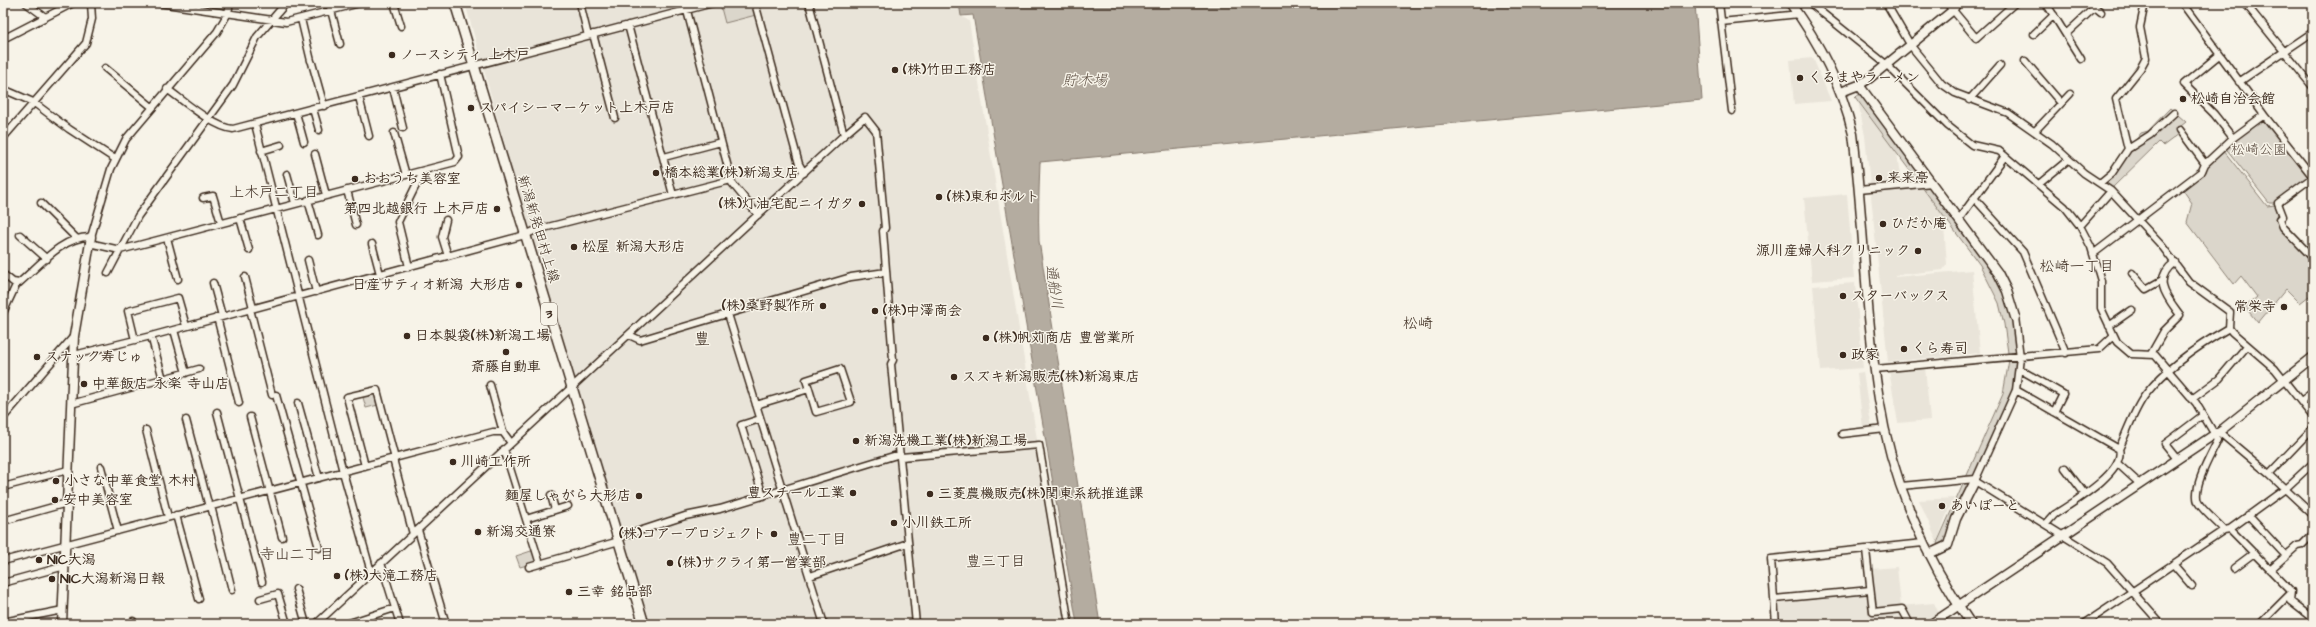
<svg xmlns="http://www.w3.org/2000/svg" width="2316" height="627" font-family="'Architects Daughter','Klee One',sans-serif">
<rect width="100%" height="100%" fill="#f7f3e8"/>
<filter id="ink" filterUnits="userSpaceOnUse"><feTurbulence type="fractalNoise" baseFrequency=".025" numOctaves="2"/><feDisplacementMap in="SourceGraphic" scale="8" xChannelSelector="R" yChannelSelector="G"/><feConvolveMatrix kernelMatrix="1 2 1 2 8 2 1 2 1" color-interpolation-filters="sRGB"/></filter>
<g filter="url(#ink)">
<!-- built -->
<path fill="#e9e4d9" d="M465,3H959L961,16L969,21L1067,624H649L542,277Z
M1813,58L1831,101L1794,104L1790,60Z
M1858,101L1897,154L1901,183L1870,185L1865,136Z
M1923,187L1943,214L1947,264L1943,270L1895,275V277L1972,270L1980,353L1888,362L1871,196L1874,191Z
M1847,194L1854,278L1812,281L1804,198Z
M1855,283L1863,368L1821,371L1813,286Z
M1925,367L1930,420L1898,423L1889,370Z
M1863,372L1869,412L1872,428L1863,429L1857,373Z
M1954,498L1945,519L1937,542L1919,500Z
M1897,567L1901,606L1934,603L1944,624H1779V602L1873,593L1871,569Z"/>
<!-- green -->
<path fill="#dbd6cb" stroke="#8b8074" d="M725,3H753L756,15L725,23L720,4Z
M1857,95H1863L1992,267L2010,305L2016,340L2017,364L2010,400L1945,543L1939,546L1937,543L2003,394L2009,360L2004,324L1999,303L1980,265L1855,97Z
M2170,108L2186,122L2176,130L2179,134L2163,146L2159,142L2111,189L2103,184L2141,133L2148,131Z
M2264,115L2313,177L2278,203H2269L2224,146Z
M2224,151L2267,206L2275,205L2278,213L2276,221L2313,263V300L2309,296L2300,303L2286,289L2258,323L2245,307L2257,297L2241,276L2234,284L2187,222L2192,203L2183,190L2206,172L2207,167Z
M375,391L378,405L366,408L362,394Z
M534,550L538,562L520,567L516,556Z"/>
<!-- water -->
<path fill="#b4aca0" stroke="#84786c" d="M959,3H1695L1702,100L1040,162C1039,189 1038,214 1039,241L1100,624H1077L973,15L961,16Z"/>
<g fill="none" stroke-linecap="round" stroke-linejoin="round">
<!-- street casing -->
<g stroke="#3b2a1e" stroke-width="9">
<path id="street" d="M26,3L45,17
M159,3L286,22L360,3
M329,3L340,44
M394,3L401,26
M580,3L588,36
M685,3L732,183L758,215
M755,3L799,164L804,173
M809,3L844,135L865,117L876,131L885,228L883,231L893,360L891,364L916,624
M1719,3L1732,111
M1810,3L1887,65L1948,126L1972,145L1999,151L2065,207L2080,226L2091,247L2101,281V308L2117,342L2131,354L2155,355L2196,403L2218,440C2211,455 2192,487 2198,502C2201,509 2218,523 2224,530L2230,529L2285,489L2313,463
M1886,3L1911,46L1942,84L1955,93L2008,113L2052,144L2084,173L2111,191L2162,246L2189,282L2230,312L2229,328L2232,332L2275,369L2313,417
M1947,3L1976,38L2015,3
M2046,3L2081,59
M2182,3L2264,115
M2245,3L2313,87
M1793,7L1801,3
M301,19L311,61
M1721,22L1799,14
M628,25L673,195
M593,34L615,118
M2034,34L2054,15
M2066,34L2095,7L2101,12
M3,39L73,3
M2219,55L2184,84L2214,114L2233,138
M2025,61L2061,103
M312,63L324,106
M105,68L152,107
M2239,82L2313,32
M393,88L403,128
M3,89L33,102L69,129L115,159
M167,89C184,101 213,127 233,129L713,3
M359,97L369,136
M1969,100L2000,65
M313,109L319,130
M296,113L304,142
M255,124L343,472L371,572
M2180,130L2205,164
M2035,131L2070,94
M394,133L406,175
M3,138L86,43L92,19L91,3
M2128,149L2150,135L2174,113
M261,151L281,145
M315,154L326,195
M664,157L721,142
M287,174L295,203
M2313,177L2278,203L2283,216L2280,219L2283,227L2313,258
M2100,183L2112,173L2128,149L2116,99L2140,69L2146,58L2140,27L2145,3
M2039,184L2068,160
M347,190L356,225
M1859,190L1932,183
M203,198L213,196L221,223
M1974,198L2023,252L2066,353
M308,200L318,235
M41,203L76,238
M240,218L249,250
M1959,219L2005,156
M446,220L442,237L448,256
M2080,226L2111,191
M20,235L47,259
M167,238L178,279
M89,243L120,250L455,162L459,157L440,74
M372,244L380,274
M2093,254L2202,171L2205,164L2233,138L2264,115L2313,177
M308,260L316,292
M409,267L398,222L423,171
M108,273L138,216L233,85L257,37L286,3
M2132,273L2146,289L2162,280
M3,274L13,282L19,283C39,266 62,236 91,237L111,169L126,139L217,32L228,13L230,3
M245,277L253,308
M213,283L222,316
M250,309L272,395
M3,313L17,283
M728,314L824,624
M217,317L239,403
M2015,317L2020,357L2016,390L1975,481L2107,563L2161,624
M2109,326L2132,310
M174,330L186,373
M629,335L640,340L851,277L886,272
M151,336L163,379
M135,340L128,311L178,298L186,326
M2151,354L2164,331L2180,315C2167,297 2151,280 2175,262
M74,355L151,336L525,235L536,230L731,180
M1875,369L2099,349L2113,336
M2019,369L2063,394L2054,412
M490,385L503,432
M2016,390L2119,449
M276,395L319,548
M2192,399L2219,379L2247,346
M2301,401L2313,392
M298,403L319,478
M71,404L199,369
M756,405L809,389L806,380L840,369L851,402L816,412L809,389
M217,412L262,582
M250,417L282,537
M3,418L74,336
M760,419L741,425L763,496
M186,420L209,507
M146,430L168,517
M2219,432L2269,474L2313,515
M1842,434L1885,429
M504,449L540,564
M901,457L1039,445L1069,624
M393,459L413,534
M2177,459L2165,444L2202,416
M2117,463L2140,484
M365,466L347,397L377,390L395,459
M101,467L118,531
M2065,468L2084,493
M2269,474L2313,428
M1901,486L1976,479
M3,487L68,470
M551,495L555,510
M211,506L232,590
M176,515L199,599
M2248,515L2286,556
M526,519L568,506
M3,521L67,503
M2046,524L2054,515C2070,504 2126,472 2119,449C2127,432 2134,409 2146,394C2167,367 2199,345 2229,328
M2230,529L2291,591L2290,601L2313,619
M418,530L446,624
M618,538L685,516L720,509L900,454
M1866,550L1873,612L1902,609L1910,624
M3,561L493,432H503L511,443
M381,563L400,624
M2173,564L2192,586
M529,567L619,541
M2234,568L2254,553
M2270,570L2297,546L2302,545L2313,534
M810,576L908,543
M3,583L65,566
M296,589L306,624
M260,599L278,594L287,624
M1774,599L1870,590
M133,621L134,624
M3,622L63,610
M2262,622L2290,594
M316,624L844,135
M346,624L395,608
M1776,624L1771,559L1923,543
M2084,624L2224,530"/>
</g>
<!-- secondary casing -->
<g stroke="#3b2a1e" stroke-width="11">
<path id="secondary" d="M1790,3C1820,43 1841,85 1853,134C1864,222 1865,312 1879,399C1891,479 1925,558 1971,624
M1859,85L1998,273L2007,291L2015,317
M1841,92L1859,85L1870,78L1952,11L1957,3
M1929,554L1948,545L1956,519L1975,481
M62,624L74,336L91,237
M1931,624L2224,428L2313,357"/>
</g>
<!-- primary casing -->
<g stroke="#3b2a1e" stroke-width="12">
<path id="primary" d="M455,3L644,624"/>
</g>
<!-- street -->
<use href="#street" stroke="#f7f3e8" stroke-width="6"/>
<!-- secondary -->
<use href="#secondary" stroke="#f7f3e8" stroke-width="8"/>
<!-- primary -->
<use href="#primary" stroke="#f7f3e8" stroke-width="9"/>
</g>
</g>
<!-- markers -->
<g fill="#3b2a1e" stroke="#f7f3e8" stroke-width="1.5">
<circle cx="392" cy="55" r="4"/>
<circle cx="895" cy="70" r="4"/>
<circle cx="1800" cy="78" r="4"/>
<circle cx="2183" cy="99" r="4"/>
<circle cx="471" cy="108" r="4"/>
<circle cx="656" cy="173" r="4"/>
<circle cx="1879" cy="178" r="4"/>
<circle cx="355" cy="179" r="4"/>
<circle cx="939" cy="197" r="4"/>
<circle cx="862" cy="204" r="4"/>
<circle cx="497" cy="209" r="4"/>
<circle cx="1883" cy="224" r="4"/>
<circle cx="574" cy="247" r="4"/>
<circle cx="1918" cy="251" r="4"/>
<circle cx="519" cy="285" r="4"/>
<circle cx="1843" cy="296" r="4"/>
<circle cx="823" cy="306" r="4"/>
<circle cx="2284" cy="307" r="4"/>
<circle cx="875" cy="311" r="4"/>
<circle cx="407" cy="336" r="4"/>
<circle cx="986" cy="338" r="4"/>
<circle cx="1904" cy="349" r="4"/>
<circle cx="506" cy="352" r="4"/>
<circle cx="1843" cy="355" r="4"/>
<circle cx="37" cy="357" r="4"/>
<circle cx="954" cy="377" r="4"/>
<circle cx="84" cy="384" r="4"/>
<circle cx="856" cy="441" r="4"/>
<circle cx="453" cy="462" r="4"/>
<circle cx="56" cy="481" r="4"/>
<circle cx="853" cy="493" r="4"/>
<circle cx="930" cy="494" r="4"/>
<circle cx="639" cy="496" r="4"/>
<circle cx="55" cy="500" r="4"/>
<circle cx="1942" cy="506" r="4"/>
<circle cx="894" cy="523" r="4"/>
<circle cx="478" cy="532" r="4"/>
<circle cx="774" cy="534" r="4"/>
<circle cx="39" cy="560" r="4"/>
<circle cx="670" cy="563" r="4"/>
<circle cx="337" cy="576" r="4"/>
<circle cx="52" cy="579" r="4"/>
<circle cx="569" cy="592" r="4"/>
</g>
<g text-anchor="middle" dominant-baseline="central" stroke-width="3" stroke-linejoin="round" paint-order="stroke">
<!-- shield labels -->
<rect fill="#f7f3e8" stroke="#73665b" stroke-width="1" x="541" y="303" width="16" height="22" rx="3"/>
<g font-size="13" font-weight="bold" fill="#3b2a1e">
<text x="549" y="314">3</text>
</g>
<!-- poi labels -->
<g font-size="14" font-weight="bold" fill="#3b2a1e" stroke="#f7f3e8" text-anchor="start">
<text x="400" y="55">ノースシティ 上木戸</text>
<text x="903" y="70">(株)竹田工務店</text>
<text x="1808" y="78">くるまやラーメン</text>
<text x="2191" y="99">松崎自治会館</text>
<text x="479" y="108">スパイシーマーケット上木戸店</text>
<text x="664" y="173">橋本総業(株)新潟支店</text>
<text x="1887" y="178">来来亭</text>
<text x="363" y="179">おおうち美容室</text>
<text x="947" y="197">(株)東和ボルト</text>
<text x="854" y="204" text-anchor="end">(株)灯油宅配ニイガタ</text>
<text x="489" y="209" text-anchor="end">第四北越銀行 上木戸店</text>
<text x="1891" y="224">ひだか庵</text>
<text x="582" y="247">松屋 新潟大形店</text>
<text x="1910" y="251" text-anchor="end">源川産婦人科クリニック</text>
<text x="511" y="285" text-anchor="end">日産サティオ新潟 大形店</text>
<text x="1851" y="296">スターバックス</text>
<text x="815" y="306" text-anchor="end">(株)桑野製作所</text>
<text x="2276" y="307" text-anchor="end">常栄寺</text>
<text x="883" y="311">(株)中澤商会</text>
<text x="415" y="336">日本製袋(株)新潟工場</text>
<text x="994" y="338">(株)帆苅商店 豊営業所</text>
<text x="1912" y="349">くら寿司</text>
<text x="1851" y="355">政家</text>
<text x="45" y="357">スナック寿じゅ</text>
<text x="506" y="367" text-anchor="middle">斎藤自動車</text>
<text x="962" y="377">スズキ新潟販売(株)新潟東店</text>
<text x="92" y="384">中華飯店 永楽 寺山店</text>
<text x="864" y="441">新潟洗機工業(株)新潟工場</text>
<text x="461" y="462">川崎工作所</text>
<text x="64" y="481">小さな中華食堂 木村</text>
<text x="845" y="493" text-anchor="end">豊スチール工業</text>
<text x="938" y="494">三菱農機販売(株)関東系統推進課</text>
<text x="631" y="496" text-anchor="end">麵屋しゃがら大形店</text>
<text x="63" y="500">安中美容室</text>
<text x="1950" y="506">あいぽーと</text>
<text x="902" y="523">小川鉄工所</text>
<text x="486" y="532">新潟交通寮</text>
<text x="766" y="534" text-anchor="end">(株)コアープロジェクト</text>
<text x="47" y="560">NIC大潟</text>
<text x="678" y="563">(株)サクライ第一営業部</text>
<text x="345" y="576">(株)大滝工務店</text>
<text x="60" y="579">NIC大潟新潟日報</text>
<text x="577" y="592">三幸 銘品部</text>
</g>
<!-- park labels -->
<g font-size="14" fill="#5b4c41" stroke="#f7f3e8">
<text x="2259" y="150">松崎公園</text>
</g>
<!-- street labels -->
<g font-size="14" fill="#3b2a1e" stroke="#f7f3e8">
<text transform="translate(538 229) rotate(73)">新潟新発田村上線</text>
</g>
<!-- water labels -->
<g font-size="15" font-style="italic" fill="#5f5145" stroke="#f7f3e8">
<text x="1085" y="80">貯木場</text>
<text transform="translate(1054 287) rotate(81)">通船川</text>
</g>
<!-- neighbourhood labels -->
<g font-size="15" fill="#3b2a1e" stroke="#f7f3e8">
<text x="274" y="192">上木戸二丁目</text>
<text x="2077" y="266">松崎一丁目</text>
<text x="1418" y="323">松崎</text>
<text x="817" y="539">豊二丁目</text>
<text x="297" y="554">寺山二丁目</text>
<text x="996" y="561">豊三丁目</text>
</g>
<!-- quarter labels -->
<g font-size="16" fill="#3b2a1e" stroke="#f7f3e8">
<text x="702" y="339">豊</text>
</g>
</g>
<!-- margin -->
<rect width="2316" height="627" fill="none" stroke="#f7f3e8" stroke-width="16"/>
<rect x="8" y="8" width="2300" height="611" fill="none" stroke="#3b2a1e" stroke-width="1.5" filter="url(#ink)"/>
</svg>
